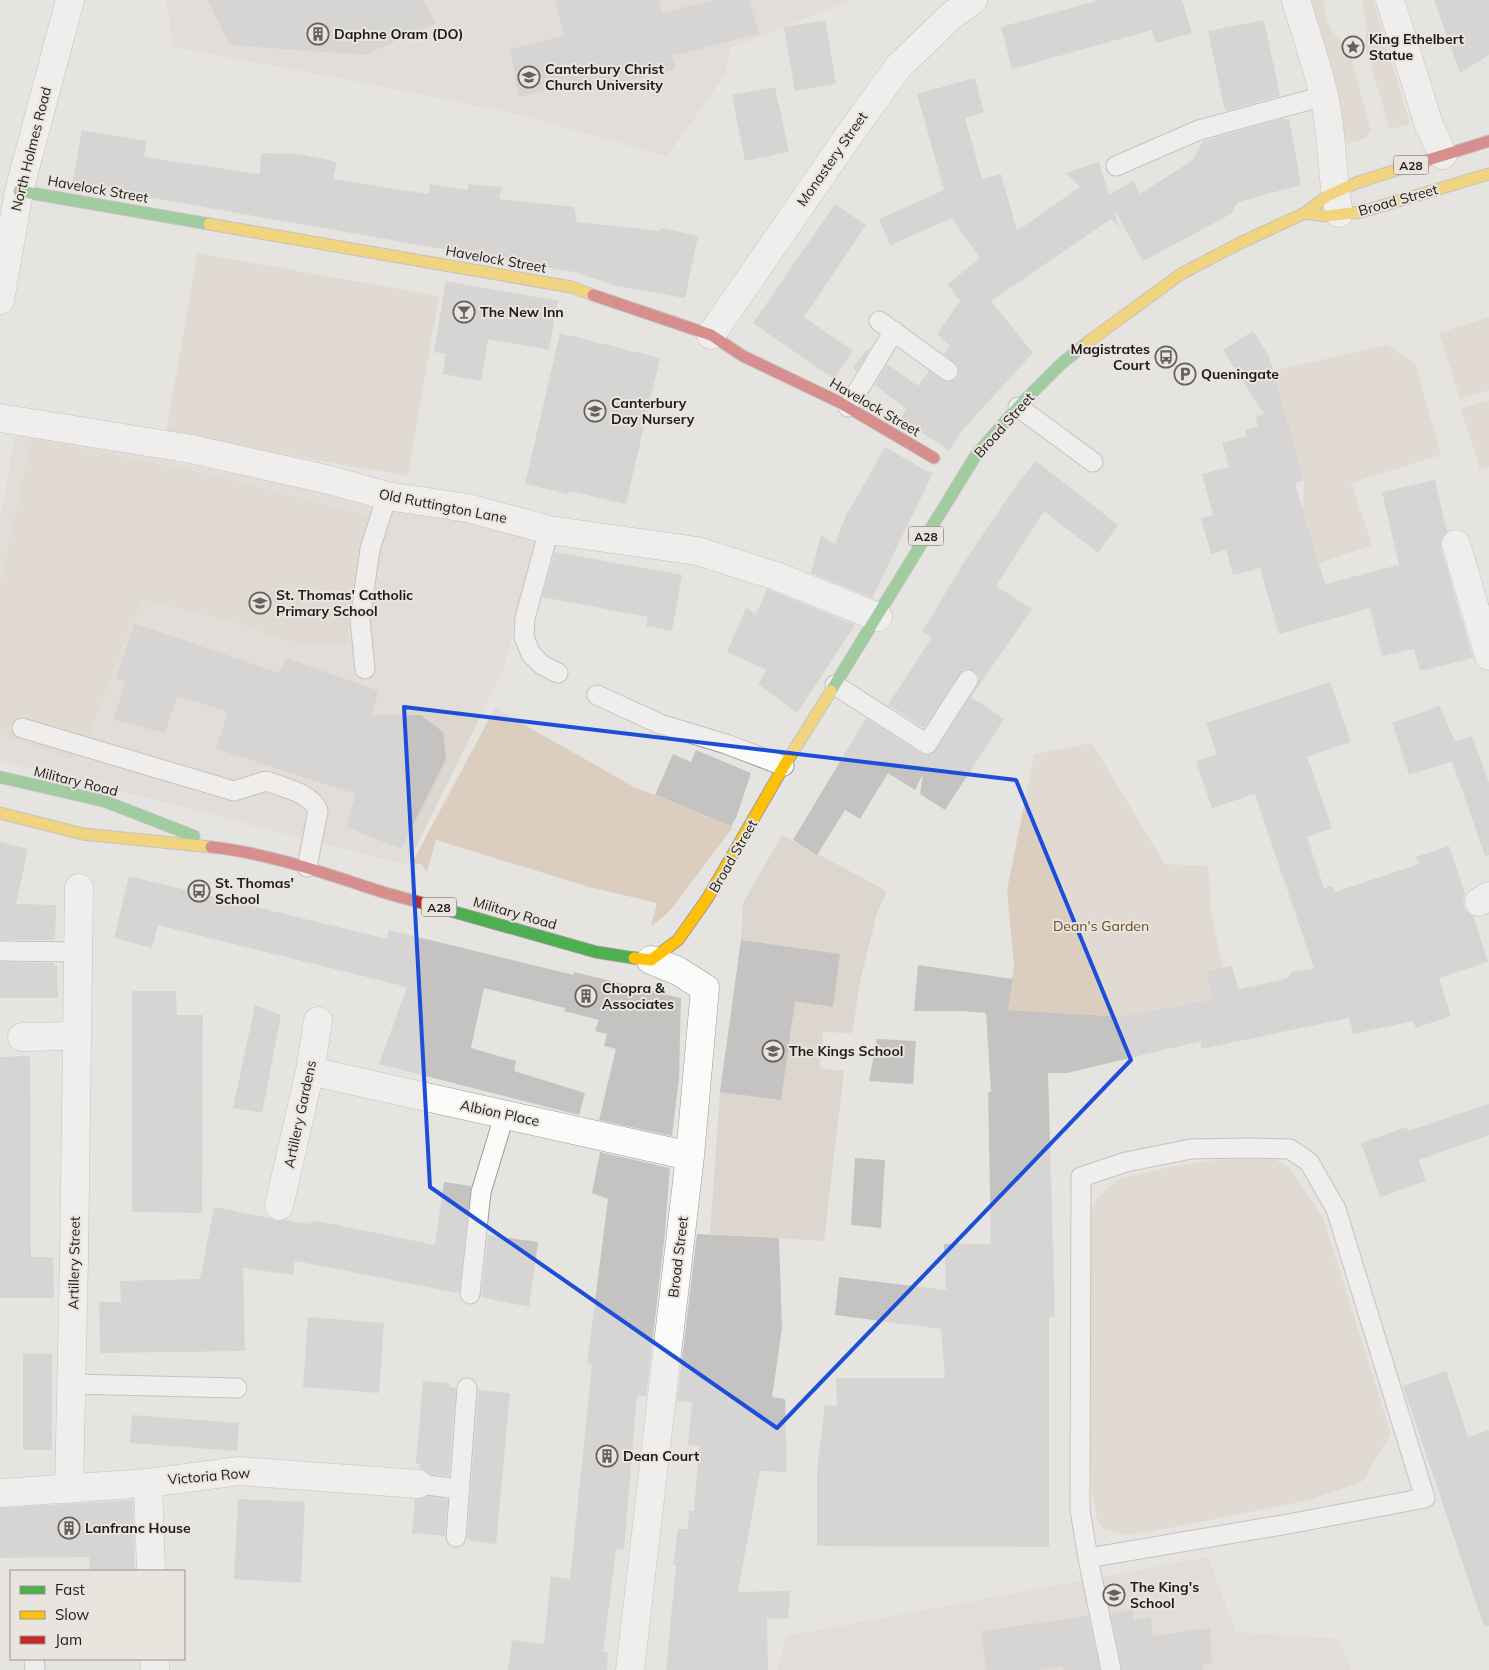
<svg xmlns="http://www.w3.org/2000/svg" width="1489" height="1670" font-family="Mulish,sans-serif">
<rect width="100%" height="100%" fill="#e6e4e1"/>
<!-- built -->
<path fill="#ddd6cf" d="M166,0H851L730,48L726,74L667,156L516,114L354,81L173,47Z
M16,431L537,533L502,673L407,865L0,760V519Z
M782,835L887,891L877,913L861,977L852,1033L823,1032L820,1068L844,1071L824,1241L710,1234L720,1092L741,940L743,903Z
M1208,1557L1236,1632L1339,1639L1351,1670H778L786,1636Z"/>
<!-- green -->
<path fill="#dbcebf" d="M1308,0H1323L1327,19L1330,27L1338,39L1349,50L1371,131L1366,138L1342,145Z
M1362,0H1373L1410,124L1390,130L1365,45L1367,27Z
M197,253L439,296L408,476L166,434Z
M1489,317V390L1460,399L1439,333Z
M1387,345L1415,363L1441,455L1351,483L1372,545L1319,563L1303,509L1304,481L1272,371Z
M1489,400V467L1480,470L1461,409Z
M32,438L186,469L371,516L356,578L347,643L322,645L287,641L228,620L142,600L81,755L69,758L6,736L0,731V584Z
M495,708L634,787L733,827L673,907L663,917L651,926L657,903L589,887L436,840L427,872L421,864L412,863Z
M1092,743L1165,864L1208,866L1212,916L1223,968L1206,971L1213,999L1130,1015L1110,1016L1008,1010L1014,965L1007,890L1034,754Z
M1271,1157L1291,1169L1323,1218L1391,1434L1363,1481L1310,1500L1170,1528L1126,1535L1105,1529L1097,1520L1092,1493L1087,1346L1089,1221L1094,1202L1118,1179L1170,1167L1223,1159Z"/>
<!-- building -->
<path fill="#c5c3c1" d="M207,0H423L436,23L365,55L230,45Z
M555,0H659L662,13L713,0H749L759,34L672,56L676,69L578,93L575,83L519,97L510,49L564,36Z
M1100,0H1182L1192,33L1156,43L1152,30L1012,69L1001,27Z
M1434,0H1489V55L1460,73Z
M825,20L836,84L795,91L784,27Z
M1264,20L1280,96L1225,111L1208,31Z
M975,78L984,112L965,118L982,179L1001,174L1017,231L1080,187L1066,173L1099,162L1109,195L1133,181L1140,194L1193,160L1203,141L1284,118L1285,120L1289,119L1301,185L1238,202L1231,214L1143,261L1114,209L1119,228L1111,219L991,301L1033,353L966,426L948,451L942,445L900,420L906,409L875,385L887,364L918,386L929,371L946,382L952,381L957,378L959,372L958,366L944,354L950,346L937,334L960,301L948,284L980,258L952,218L890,245L879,219L944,190L917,94Z
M775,87L789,152L745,161L732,95Z
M82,130L147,141L144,157L260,174L261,153L299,154L337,162L333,179L429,194L430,184L468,190V184L502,187L499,199L574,207L577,222L661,231V228L698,236L685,298L616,286L574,272L72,184Z
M835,204L866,225L804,317L853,351L834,379L753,323Z
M446,281L558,301L549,350L488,339L481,381L443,374L446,354L434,352Z
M1253,331L1269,356L1304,481L1295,483L1325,584L1399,565L1382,492L1435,480L1447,532L1441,540V548L1473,658L1420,671L1414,649L1382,656L1370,608L1279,634L1260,568L1233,575L1226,550L1211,554L1201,518L1213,515L1202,474L1229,467L1222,443L1247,436L1245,430L1258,426L1255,417L1264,414L1223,350Z
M560,333L660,358L626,504L569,491L568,494L525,484Z
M867,349L869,351L857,371L853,368Z
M885,447L926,471L933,473L872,598L811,573L821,535L835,544L848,510L849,511Z
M1036,461L1118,525L1098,553L1044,511L996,586L1032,609L971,697L1004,719L945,810L920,794L923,774L915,790L888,773L860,819L845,810L817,855L793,840L866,718L921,753L926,755L932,754L936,750L977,686L979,680L978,675L974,671L968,669L962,670L924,728L888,705L932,637L922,632L961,567L1017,484Z
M555,552L682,575L672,631L646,626L648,617L542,597Z
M767,589L855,625L797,713L758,684L767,670L727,652L746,608L756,614Z
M134,623L279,673L286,658L379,691L371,715H421L443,732L446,759L401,849L346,827L356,794L216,749L228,712L177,696L165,733L114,720L125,680L116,678Z
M1330,682L1351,742L1307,757L1332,828L1307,837L1324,888L1332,886L1335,892L1419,864L1416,857L1449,846L1465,894L1463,902L1465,910L1473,916L1488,962L1439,978L1451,1016L1416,1028L1413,1021L1353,1034L1349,1018L1201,1049V1041L1067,1073H1048L1055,1317H1049V1547L817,1546V1469L825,1405L837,1406L836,1378H945L941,1329L835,1315L839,1277L946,1290L944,1244H991L988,1092H991L986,1013L960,1011H914L918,965L1013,979L1008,1010L1110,1016L1130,1015L1213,999L1206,971L1232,966L1238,989L1286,979L1292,972L1314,969L1255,794L1212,808L1196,761L1217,754L1206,723Z
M1439,706L1455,741L1472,736L1489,783V855L1485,856L1452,761L1409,775L1392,723Z
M696,750L751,773L736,818L731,826L655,795L673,754L691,762Z
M0,842L28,849L16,904L56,905L55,940H0Z
M129,876L387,939L389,930L574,975V972L681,998L679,1078L672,1136L599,1120L616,1049L604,1046L607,1034L595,1031L599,1020L564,1011L565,1008L484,988L471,1048L516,1061L514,1071L585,1093L579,1115L379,1064L407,987L158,925L152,948L114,938Z
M741,940L840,954L833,1007L795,1001L781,1100L720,1092Z
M0,962L54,963V966H57L58,998H0Z
M132,991H176L177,1015H203L202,1213L132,1212Z
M255,1005L281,1015L262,1113L233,1108Z
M877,1039L916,1041L913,1084L869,1081Z
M30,1056L31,1257H53L54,1298H0V1057Z
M1489,1104V1135L1419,1160L1426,1181L1380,1197L1361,1143L1407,1127L1409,1131Z
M600,1152L670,1168L665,1232L646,1397L637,1395L624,1550L616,1549L606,1629L603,1652H608L607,1670H508L512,1640L544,1644L551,1576L570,1579L592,1365L587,1364L608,1199L592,1193Z
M855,1158L885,1160L881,1228L851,1225Z
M444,1182L471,1186L459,1293L295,1261L293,1275L243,1268L245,1351L100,1353L99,1302H121L120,1281L200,1279L214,1207L269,1218L276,1221L285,1220L311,1224L312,1220L435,1245Z
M697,1234L779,1238L782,1329L772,1397L785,1399L787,1472L760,1471L738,1592L790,1591L788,1619L767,1618L768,1670H666L676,1566L673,1565L678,1529H688L689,1511H694L699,1446L688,1445L692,1403L677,1401Z
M488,1235L538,1242L529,1307L481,1297Z
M308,1317L384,1323L379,1393L303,1387Z
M52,1353V1450H23V1354Z
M1446,1371L1468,1437L1489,1430V1626H1484L1403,1386Z
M423,1381L449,1383V1387L456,1388L449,1476L429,1474L426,1471L419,1468L420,1464H416Z
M478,1390L510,1393L496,1544L470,1541V1539H467Z
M132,1415L239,1423L237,1451L130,1443Z
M427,1496L448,1499L445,1536L412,1533L415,1499Z
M238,1499L305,1502L301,1583L234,1579Z
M133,1500L135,1571H90L89,1557L0,1558V1508Z
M1133,1610L1134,1620L1151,1617L1153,1636L1210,1628L1212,1664H1202L1204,1670H1122L1111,1613Z
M1088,1616L1100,1670H1063V1666L1035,1670H986L981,1631Z"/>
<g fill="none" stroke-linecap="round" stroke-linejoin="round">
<!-- lane casing -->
<g stroke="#9c9b98" stroke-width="21">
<path id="lane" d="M1116,166L1199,130L1324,96
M879,321L948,371
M848,407L894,331
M1018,407L1093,462
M549,530L525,618L524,637L531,654L542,665L558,673
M365,669L360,620L370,549L387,496
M835,685L927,744L968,680
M597,695L660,724L726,744L784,766
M22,728L234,791L266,781C282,787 312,793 318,811L307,867
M0,951L77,952
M1247,1148L1290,1149L1309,1162L1336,1209L1425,1498L1288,1524L1088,1558L1080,1510L1081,1177L1126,1162L1191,1149Z
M470,1294L481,1192L505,1113
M71,1384L237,1388
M418,1484L460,1489
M456,1537L467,1388
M1088,1558L1111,1670
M34,1659L35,1670"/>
</g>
<!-- street casing -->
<g stroke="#9c9b98" stroke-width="29">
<path id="street" d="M1296,0C1305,32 1317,64 1324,96C1333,134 1331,175 1339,213
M1390,0L1429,125L1443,155
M0,300L19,191L70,0
M711,335L854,128L899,66L951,16L973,0
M0,418L191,449L330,480L387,496L468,508L549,530L697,551L776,576L878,617
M1456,544L1489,656
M1479,902L1489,896
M22,1037L76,1036
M310,1071L690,1156
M279,1206L310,1071L318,1021
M148,1483L151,1571
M69,1489L74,1260L79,888
M0,1493L148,1483L239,1471L418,1484
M155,1659V1670
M630,1670L690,1156L705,988L678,971L651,960"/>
</g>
<!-- fast casing -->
<g stroke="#9c9b98" stroke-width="13">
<path id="fast" d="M19,191L209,224
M831,691L976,455L1018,407L1061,364L1088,342
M0,777L104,801L194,836
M444,909L596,952L634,958"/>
</g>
<!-- slow casing -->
<g stroke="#9c9b98" stroke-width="13">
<path id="slow" d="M1305,213L1326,216L1361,212L1489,174
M209,224L571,287L593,295
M1088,342L1181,274L1240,243L1305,213L1327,196L1356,183L1415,164
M0,813L83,834L211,847
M634,958L651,960L678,940L707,899L784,766L831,691"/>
</g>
<!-- jam casing -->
<g stroke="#9c9b98" stroke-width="13">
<path id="jam" d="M1415,164L1489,141
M593,295L711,335L743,356L839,402L934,458
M211,847C266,853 318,871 370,888C394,896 419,902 444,909"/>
</g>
<!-- lane -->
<use href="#lane" stroke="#fbfbfa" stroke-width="19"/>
<!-- street -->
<use href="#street" stroke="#fbfbfa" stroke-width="28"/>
<!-- fast -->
<use href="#fast" stroke="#4caf50" stroke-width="11"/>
<!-- slow -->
<use href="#slow" stroke="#ffc107" stroke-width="11"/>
<!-- jam -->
<use href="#jam" stroke="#c62828" stroke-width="11"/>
</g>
<!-- marked area -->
<path d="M0 0H1489V1670H0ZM404,707L1016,780L1131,1060L777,1428L430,1187Z" fill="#e6e4e1" fill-opacity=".55" fill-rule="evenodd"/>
<path fill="none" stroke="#1d4ed8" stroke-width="4" stroke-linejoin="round" d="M404,707L1016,780L1131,1060L777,1428L430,1187Z"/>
<!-- icons -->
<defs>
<g id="building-ring" transform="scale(1.125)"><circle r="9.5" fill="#e9e4de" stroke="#646260" stroke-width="1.5"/><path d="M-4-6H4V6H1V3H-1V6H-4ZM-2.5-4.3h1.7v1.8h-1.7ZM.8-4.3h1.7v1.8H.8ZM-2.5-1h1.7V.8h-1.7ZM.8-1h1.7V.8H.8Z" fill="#646260"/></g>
<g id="sight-ring" transform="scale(1.125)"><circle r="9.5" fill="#e9e4de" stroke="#646260" stroke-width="1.5"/><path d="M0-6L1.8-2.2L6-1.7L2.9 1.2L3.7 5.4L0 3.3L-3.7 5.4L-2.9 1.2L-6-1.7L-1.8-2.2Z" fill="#646260"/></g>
<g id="university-ring" transform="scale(1.125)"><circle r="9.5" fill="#e9e4de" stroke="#646260" stroke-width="1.5"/><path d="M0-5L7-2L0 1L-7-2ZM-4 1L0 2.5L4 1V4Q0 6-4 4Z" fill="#646260"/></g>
<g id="bar-ring" transform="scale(1.125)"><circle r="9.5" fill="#e9e4de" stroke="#646260" stroke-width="1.5"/><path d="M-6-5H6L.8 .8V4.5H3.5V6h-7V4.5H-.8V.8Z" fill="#646260"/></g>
<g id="bus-ring" transform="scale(1.125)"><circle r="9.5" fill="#e9e4de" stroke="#646260" stroke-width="1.5"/><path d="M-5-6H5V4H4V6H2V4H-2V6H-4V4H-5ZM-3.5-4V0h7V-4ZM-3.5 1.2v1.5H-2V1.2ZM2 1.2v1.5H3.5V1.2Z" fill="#646260"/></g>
<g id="parking-ring" transform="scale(1.125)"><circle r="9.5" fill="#e9e4de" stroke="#646260" stroke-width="1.5"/><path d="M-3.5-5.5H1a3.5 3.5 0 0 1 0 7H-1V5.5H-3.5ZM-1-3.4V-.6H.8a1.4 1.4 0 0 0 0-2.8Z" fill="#646260"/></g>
<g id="school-ring" transform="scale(1.125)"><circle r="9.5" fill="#e9e4de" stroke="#646260" stroke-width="1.5"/><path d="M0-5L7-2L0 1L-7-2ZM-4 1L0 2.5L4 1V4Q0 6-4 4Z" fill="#646260"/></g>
</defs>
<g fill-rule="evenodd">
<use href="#building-ring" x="318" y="34"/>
<use href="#sight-ring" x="1353" y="47"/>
<use href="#university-ring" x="529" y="77"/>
<use href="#bar-ring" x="464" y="312"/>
<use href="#bus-ring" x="1166" y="357"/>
<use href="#parking-ring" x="1185" y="374"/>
<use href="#school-ring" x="595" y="411"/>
<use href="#school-ring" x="260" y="603"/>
<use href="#bus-ring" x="199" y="891"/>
<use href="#building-ring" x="586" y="996"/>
<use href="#school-ring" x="773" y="1051"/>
<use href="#building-ring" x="607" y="1456"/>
<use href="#building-ring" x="69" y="1528"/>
<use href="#school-ring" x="1114" y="1595"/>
</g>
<g text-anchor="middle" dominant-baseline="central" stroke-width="4" stroke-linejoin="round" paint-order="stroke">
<!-- shield labels -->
<g fill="#e9e4de" stroke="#5b5855" stroke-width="1">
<rect x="1393.5" y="155.5" width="35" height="19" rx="4"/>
<rect x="908.5" y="526.5" width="35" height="19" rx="4"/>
<rect x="421.5" y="897.5" width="35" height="19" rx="4"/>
</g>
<g font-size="12" font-weight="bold" fill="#1e1c1a">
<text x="1411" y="165">A28</text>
<text x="926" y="536">A28</text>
<text x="439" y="907">A28</text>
</g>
<!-- poi labels -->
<g font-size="14" font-weight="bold" fill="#1e1c1a" stroke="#e9e4de" text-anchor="start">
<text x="334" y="34">Daphne Oram (DO)</text>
<text x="1369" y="39">King Ethelbert<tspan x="1369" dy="16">Statue</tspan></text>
<text x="545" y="69">Canterbury Christ<tspan x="545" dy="16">Church University</tspan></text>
<text x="480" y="312">The New Inn</text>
<text x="1150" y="349" text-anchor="end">Magistrates<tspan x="1150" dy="16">Court</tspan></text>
<text x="1201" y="374">Queningate</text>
<text x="611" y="403">Canterbury<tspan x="611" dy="16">Day Nursery</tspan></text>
<text x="276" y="595">St. Thomas' Catholic<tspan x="276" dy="16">Primary School</tspan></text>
<text x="215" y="883">St. Thomas'<tspan x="215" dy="16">School</tspan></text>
<text x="602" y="988">Chopra &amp;<tspan x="602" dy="16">Associates</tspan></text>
<text x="789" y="1051">The Kings School</text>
<text x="623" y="1456">Dean Court</text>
<text x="85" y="1528">Lanfranc House</text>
<text x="1130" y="1587">The King's<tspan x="1130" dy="16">School</tspan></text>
</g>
<!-- street labels -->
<g font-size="14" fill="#1e1c1a" stroke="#e9e4de">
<text transform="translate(31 149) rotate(-76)">North Holmes Road</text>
<text transform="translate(832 159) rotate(-55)">Monastery Street</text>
<text transform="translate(98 189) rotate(10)">Havelock Street</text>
<text transform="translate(1398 200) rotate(-16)">Broad Street</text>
<text transform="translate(496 259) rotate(10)">Havelock Street</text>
<text transform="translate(875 407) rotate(30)">Havelock Street</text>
<text transform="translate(1004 425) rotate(-48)">Broad Street</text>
<text transform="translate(443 506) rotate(11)">Old Ruttington Lane</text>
<text transform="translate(76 781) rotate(14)">Military Road</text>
<text transform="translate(733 856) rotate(-60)">Broad Street</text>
<text transform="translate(515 913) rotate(16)">Military Road</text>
<text transform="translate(500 1113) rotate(12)">Albion Place</text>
<text transform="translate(300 1114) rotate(-78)">Artillery Gardens</text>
<text transform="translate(678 1257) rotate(-83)">Broad Street</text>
<text transform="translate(74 1263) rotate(-89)">Artillery Street</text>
<text transform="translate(209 1476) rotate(-5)">Victoria Row</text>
</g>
<!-- park labels -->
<g font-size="14" fill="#6b4a20" stroke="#e9e4de">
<text x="1101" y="926">Dean's Garden</text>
</g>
</g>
<!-- legend -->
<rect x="10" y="1570" width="175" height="90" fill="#e9e4de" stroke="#989490"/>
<rect x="20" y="1586" width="25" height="8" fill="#4caf50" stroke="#989490"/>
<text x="55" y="1595" font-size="15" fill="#1e1c1a">Fast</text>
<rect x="20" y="1611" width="25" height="8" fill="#ffc107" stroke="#989490"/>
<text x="55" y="1620" font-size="15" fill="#1e1c1a">Slow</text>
<rect x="20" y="1636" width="25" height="8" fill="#c62828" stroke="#989490"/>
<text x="55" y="1645" font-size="15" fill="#1e1c1a">Jam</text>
</svg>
